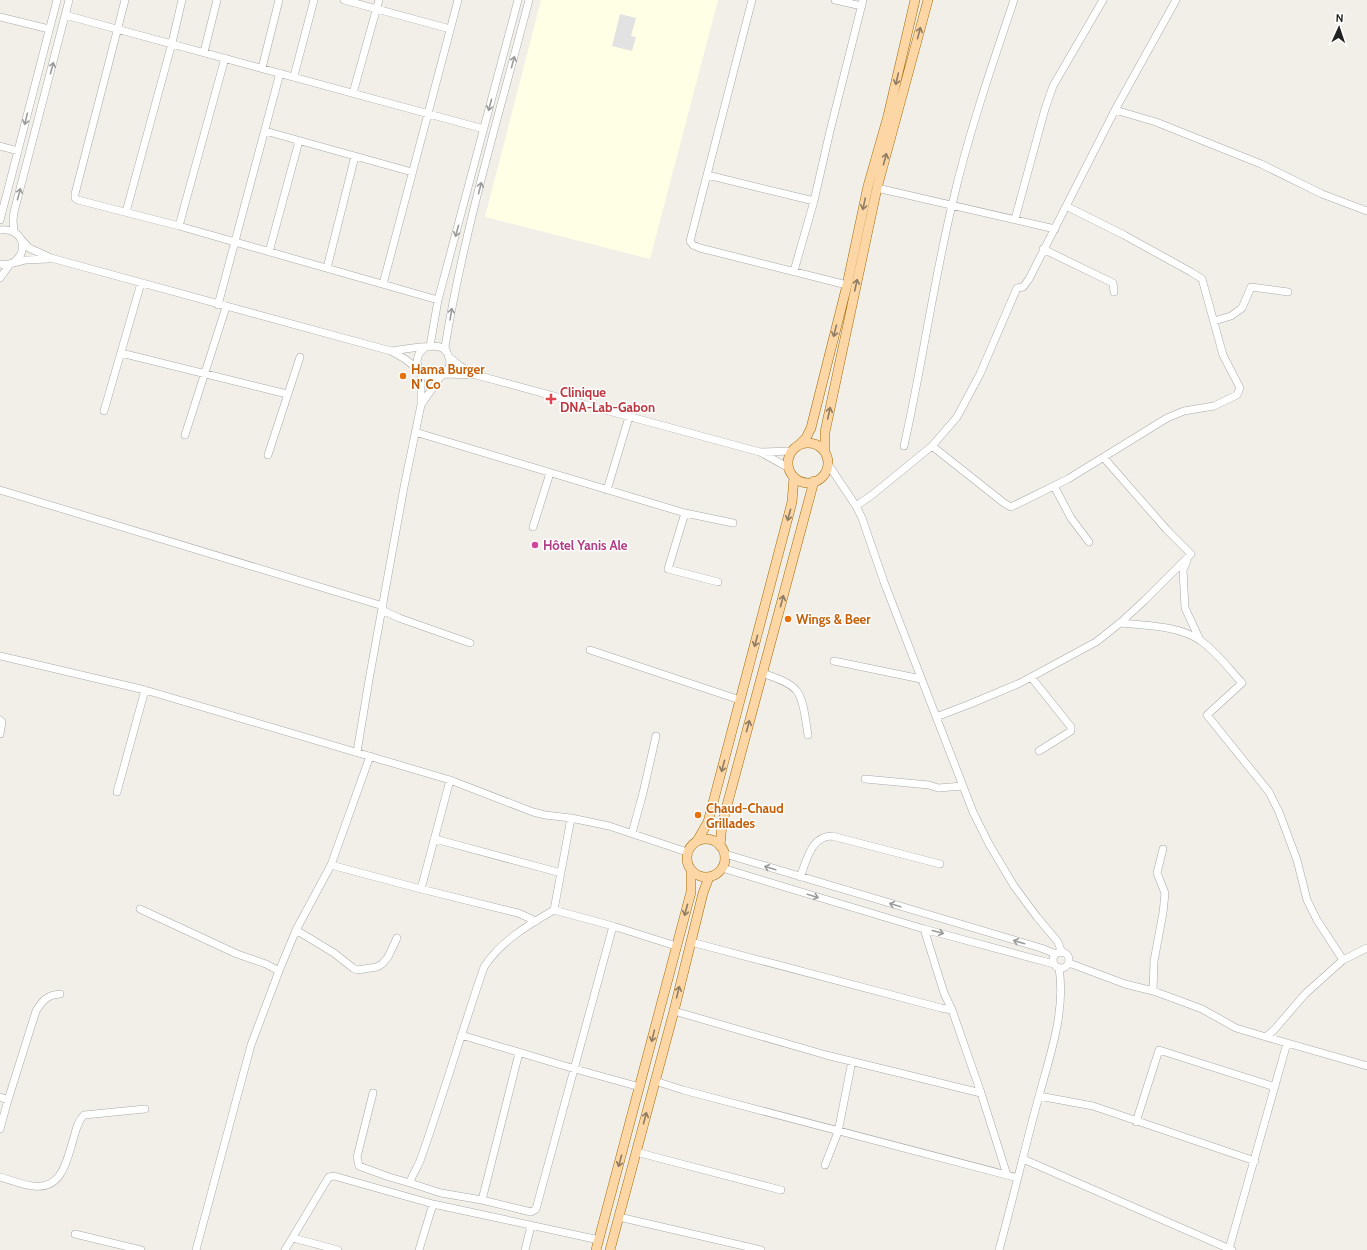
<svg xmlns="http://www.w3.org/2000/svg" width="1367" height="1250" font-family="Cabin,sans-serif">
<rect width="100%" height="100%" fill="#f2efe9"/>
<!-- education -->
<path fill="#ffffe5" d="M541,0H718L650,259L485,217Z"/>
<!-- parking -->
<path fill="#e2e2e2" d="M620,14L636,18L631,36L636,37L632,51L612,46Z"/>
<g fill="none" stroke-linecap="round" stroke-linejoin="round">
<!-- minor casing -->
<g stroke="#a9a9a9" stroke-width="8">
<path id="minor" d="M125,0L75,194V198L78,200L179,226L438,300
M344,0L450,29
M752,0L690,241L693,245L700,248L847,285
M835,0L862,6
M65,15L484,129
M0,17L49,29
M204,52L217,0
M262,68L279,0
M294,76L314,0
M353,93L379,0
M1115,110L1156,122L1261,164L1322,194L1367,211
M265,131L412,172
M0,146L18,151
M707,175L814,201
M877,188L1055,229
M126,212L172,43L182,0
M1015,219L1045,109L1053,86L1103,0
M0,220L57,0
M179,226L225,58
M0,230C21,227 31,249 14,262
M14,232L13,220L14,212L69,0
M20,238L29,248L51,258L391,351L405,359L419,370
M1043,249L1113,283L1114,292
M269,252L299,141
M0,264L5,265L25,260L48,259
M327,268L355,156
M794,271L814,201L830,131L863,0
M0,278L10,264
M383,284L458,0
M218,305L280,73
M1214,321L1231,316L1242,308L1251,287L1288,292
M430,346L438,300L518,0
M391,351C401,350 433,344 440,347C445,349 448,353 449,358C451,363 449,369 446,372C430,391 403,362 426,347
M121,353L287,394
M447,353L445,347C464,230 499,115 529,0
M449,357L460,366L476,375
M444,374L476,375L616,413L760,452L789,468
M421,405L440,377
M104,411L141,283
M415,432L685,513L668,569L718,582
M185,435L226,307
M904,446C922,366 933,285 952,205C968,135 991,68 1014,0
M932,446L1004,503L1011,507L1068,479L1167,418L1184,411L1214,406L1237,395L1240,388L1223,355L1202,279L1191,272L1124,235L1066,206
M760,452L792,451
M268,455L300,357
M1104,458L1167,530L1191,554
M828,464L856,506L862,518L884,582L973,812L989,844L1014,886L1037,917L1058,942L1062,953
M1054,486L1071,518L1089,542
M0,490L383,606
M607,490L629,417
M856,506L872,495L932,446L957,417L980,374L1017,288L1023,287L1029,279L1115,110L1176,0
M685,513L733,523
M533,527L550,473
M1187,561L1183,570L1185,608L1200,640
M382,610L399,618L470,643
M1120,623C1144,625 1181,626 1201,641C1217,652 1229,669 1242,683L1207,715L1269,792L1279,812L1297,860L1307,900L1317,920L1343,960
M590,650L740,700
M0,656L145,690L450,780L533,812L545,815L571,818L609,826L687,852
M834,661L921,679
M762,673C773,677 788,681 796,690C804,698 806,724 808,735
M1031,677L1071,727V731L1039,751
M936,717L970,704L1020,683L1096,642L1120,623L1145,600L1191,554
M0,720L2,722L0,734
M357,752L369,680L404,487L421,405V373
M865,779L929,785L938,788L963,786
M117,792L145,690
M632,833L643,793L656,736
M435,839L561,873
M725,854L1041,948L1056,954
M331,865L421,889L518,913L536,921
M722,868L924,929L1054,964
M800,877C807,860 811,836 832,836L940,864
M421,889L450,780
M140,909L237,954L266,964L279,971
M554,910L571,818
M924,929L944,993L952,1010L981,1093L1007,1175
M296,930L334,953L353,968L357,970L377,967L382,964L388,957L397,938
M691,942L941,1008L952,1010
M1053 960a8 8 0 1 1 16 0a8 8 0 1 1-16 0Z
M1069,963L1125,984L1153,991L1178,1000L1202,1009L1236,1028L1266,1037L1274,1030L1305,994L1343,960L1367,948
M1153,991L1154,961L1163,913L1165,893L1157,873L1163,849
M674,1011L826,1055L981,1093
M461,1035L575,1069L640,1087
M1266,1037L1367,1066
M519,1053L482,1200L531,1212L536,1209L613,926
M655,1081L683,1090L1018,1178
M373,1093L357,1157L359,1166L389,1177L410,1183C412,1175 417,1168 420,1161C443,1096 462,1031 484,967C501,941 528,925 554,910L613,926L676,946
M1039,1096L1093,1106L1255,1161
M0,1097L8,1100
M1136,1122L1159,1050L1275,1087
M0,1129L8,1100L36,1011C43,1000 47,995 60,994
M636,1152L781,1190
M1023,1159L1232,1250
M825,1165L838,1132L852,1061
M0,1177C11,1180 22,1185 33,1186C63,1190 67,1159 74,1137C76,1129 78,1121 84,1115L145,1109
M410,1183L441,1193L482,1200
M619,1217L761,1250
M75,1234L141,1250
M293,1238L338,1250
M1229,1249L1287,1043
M196,1250L251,1045L279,971L296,930L331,865L370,756
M285,1250L327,1180L329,1177L334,1176L433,1204L599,1240
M419,1250L433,1204
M525,1250L531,1226
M999,1250C1013,1199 1025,1147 1039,1096C1050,1055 1066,1011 1059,968"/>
</g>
<!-- major casing -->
<g stroke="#a06b00" stroke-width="10">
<path id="major" d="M788 463a20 20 0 1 1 40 0a20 20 0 1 1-40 0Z
M798,446L806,438L811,428L847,285L868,186L888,116L915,0
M825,451V432L877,188L928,0
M687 858a19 19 0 1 1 38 0a19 19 0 1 1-38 0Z
M697,841L708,822L792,502L794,477
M720,846L722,824L814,481
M596,1250L691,892V871
M610,1250L674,1011L703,893L709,877"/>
</g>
<!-- minor -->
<use href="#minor" stroke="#fff" stroke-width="7"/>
<!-- major -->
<use href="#major" stroke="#fcd6a4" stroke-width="9"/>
</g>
<!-- one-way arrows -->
<defs><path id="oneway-shaft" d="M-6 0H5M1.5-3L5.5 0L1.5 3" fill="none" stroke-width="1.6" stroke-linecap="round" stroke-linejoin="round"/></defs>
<g stroke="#8f7c63">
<use href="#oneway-shaft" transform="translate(919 33) rotate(-75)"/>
<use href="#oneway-shaft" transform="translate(897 79) rotate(103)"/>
<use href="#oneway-shaft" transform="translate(885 159) rotate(-75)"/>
<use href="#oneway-shaft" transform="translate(864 204) rotate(102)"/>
<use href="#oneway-shaft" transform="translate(856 285) rotate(-78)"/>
<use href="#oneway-shaft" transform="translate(835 331) rotate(104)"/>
<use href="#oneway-shaft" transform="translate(829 413) rotate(-78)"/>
<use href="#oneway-shaft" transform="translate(789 515) rotate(105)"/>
<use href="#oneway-shaft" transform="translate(782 601) rotate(-75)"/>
<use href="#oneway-shaft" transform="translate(756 641) rotate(105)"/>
<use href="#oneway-shaft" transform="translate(748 726) rotate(-75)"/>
<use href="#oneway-shaft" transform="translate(723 766) rotate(105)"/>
<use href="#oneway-shaft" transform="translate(686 910) rotate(105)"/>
<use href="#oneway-shaft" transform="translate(678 992) rotate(-76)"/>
<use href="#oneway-shaft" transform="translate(653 1036) rotate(104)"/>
<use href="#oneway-shaft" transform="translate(645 1118) rotate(-75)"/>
<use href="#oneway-shaft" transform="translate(620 1161) rotate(105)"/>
</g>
<g stroke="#9c9c9c">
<use href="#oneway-shaft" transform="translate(513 62) rotate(-75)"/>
<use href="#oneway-shaft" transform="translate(52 68) rotate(-75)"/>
<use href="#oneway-shaft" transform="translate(490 105) rotate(105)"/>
<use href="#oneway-shaft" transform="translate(26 119) rotate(104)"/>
<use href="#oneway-shaft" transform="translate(480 188) rotate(-76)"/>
<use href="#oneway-shaft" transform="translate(19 194) rotate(-75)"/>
<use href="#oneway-shaft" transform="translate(457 231) rotate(105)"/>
<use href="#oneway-shaft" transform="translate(451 314) rotate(-81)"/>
<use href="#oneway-shaft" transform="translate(770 868) rotate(-163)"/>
<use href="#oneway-shaft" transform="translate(813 896) rotate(17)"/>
<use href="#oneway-shaft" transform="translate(895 905) rotate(-163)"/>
<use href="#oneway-shaft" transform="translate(938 932) rotate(15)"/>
<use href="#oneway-shaft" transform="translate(1019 942) rotate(-164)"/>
</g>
<!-- markers -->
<g fill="#e8710a" stroke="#fff" stroke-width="1.5">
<circle cx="403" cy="376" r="4"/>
<circle cx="788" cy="619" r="4"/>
<circle cx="698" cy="815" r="4"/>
</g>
<path fill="#e0444e" stroke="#fff" stroke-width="1.5" d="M549 393h4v4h4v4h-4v4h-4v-4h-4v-4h4z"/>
<circle fill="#d1479c" stroke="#fff" stroke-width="1.5" cx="535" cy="545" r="4"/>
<g text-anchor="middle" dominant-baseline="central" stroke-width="3" stroke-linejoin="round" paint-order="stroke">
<!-- food labels -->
<g font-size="13" font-weight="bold" fill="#c56008" stroke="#fff" text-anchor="start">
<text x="411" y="369">Hama Burger<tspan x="411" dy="15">N' Co</tspan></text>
<text x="796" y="619">Wings &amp; Beer</text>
<text x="706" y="808">Chaud-Chaud<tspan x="706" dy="15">Grillades</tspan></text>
</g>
<!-- health labels -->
<g font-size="13" font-weight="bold" fill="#be3a42" stroke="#fff" text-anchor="start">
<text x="560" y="392">Clinique<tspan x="560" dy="15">DNA-Lab-Gabon</tspan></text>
</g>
<!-- hotel labels -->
<g font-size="13" font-weight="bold" fill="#b23c85" stroke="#fff" text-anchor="start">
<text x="543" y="545">Hôtel Yanis Ale</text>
</g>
</g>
<!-- north arrow -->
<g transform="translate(1339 28) rotate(3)" stroke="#ffffff" stroke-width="3" paint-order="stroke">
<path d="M0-3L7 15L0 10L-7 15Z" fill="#222222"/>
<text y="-6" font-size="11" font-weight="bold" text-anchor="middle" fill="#222222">N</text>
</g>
</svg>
